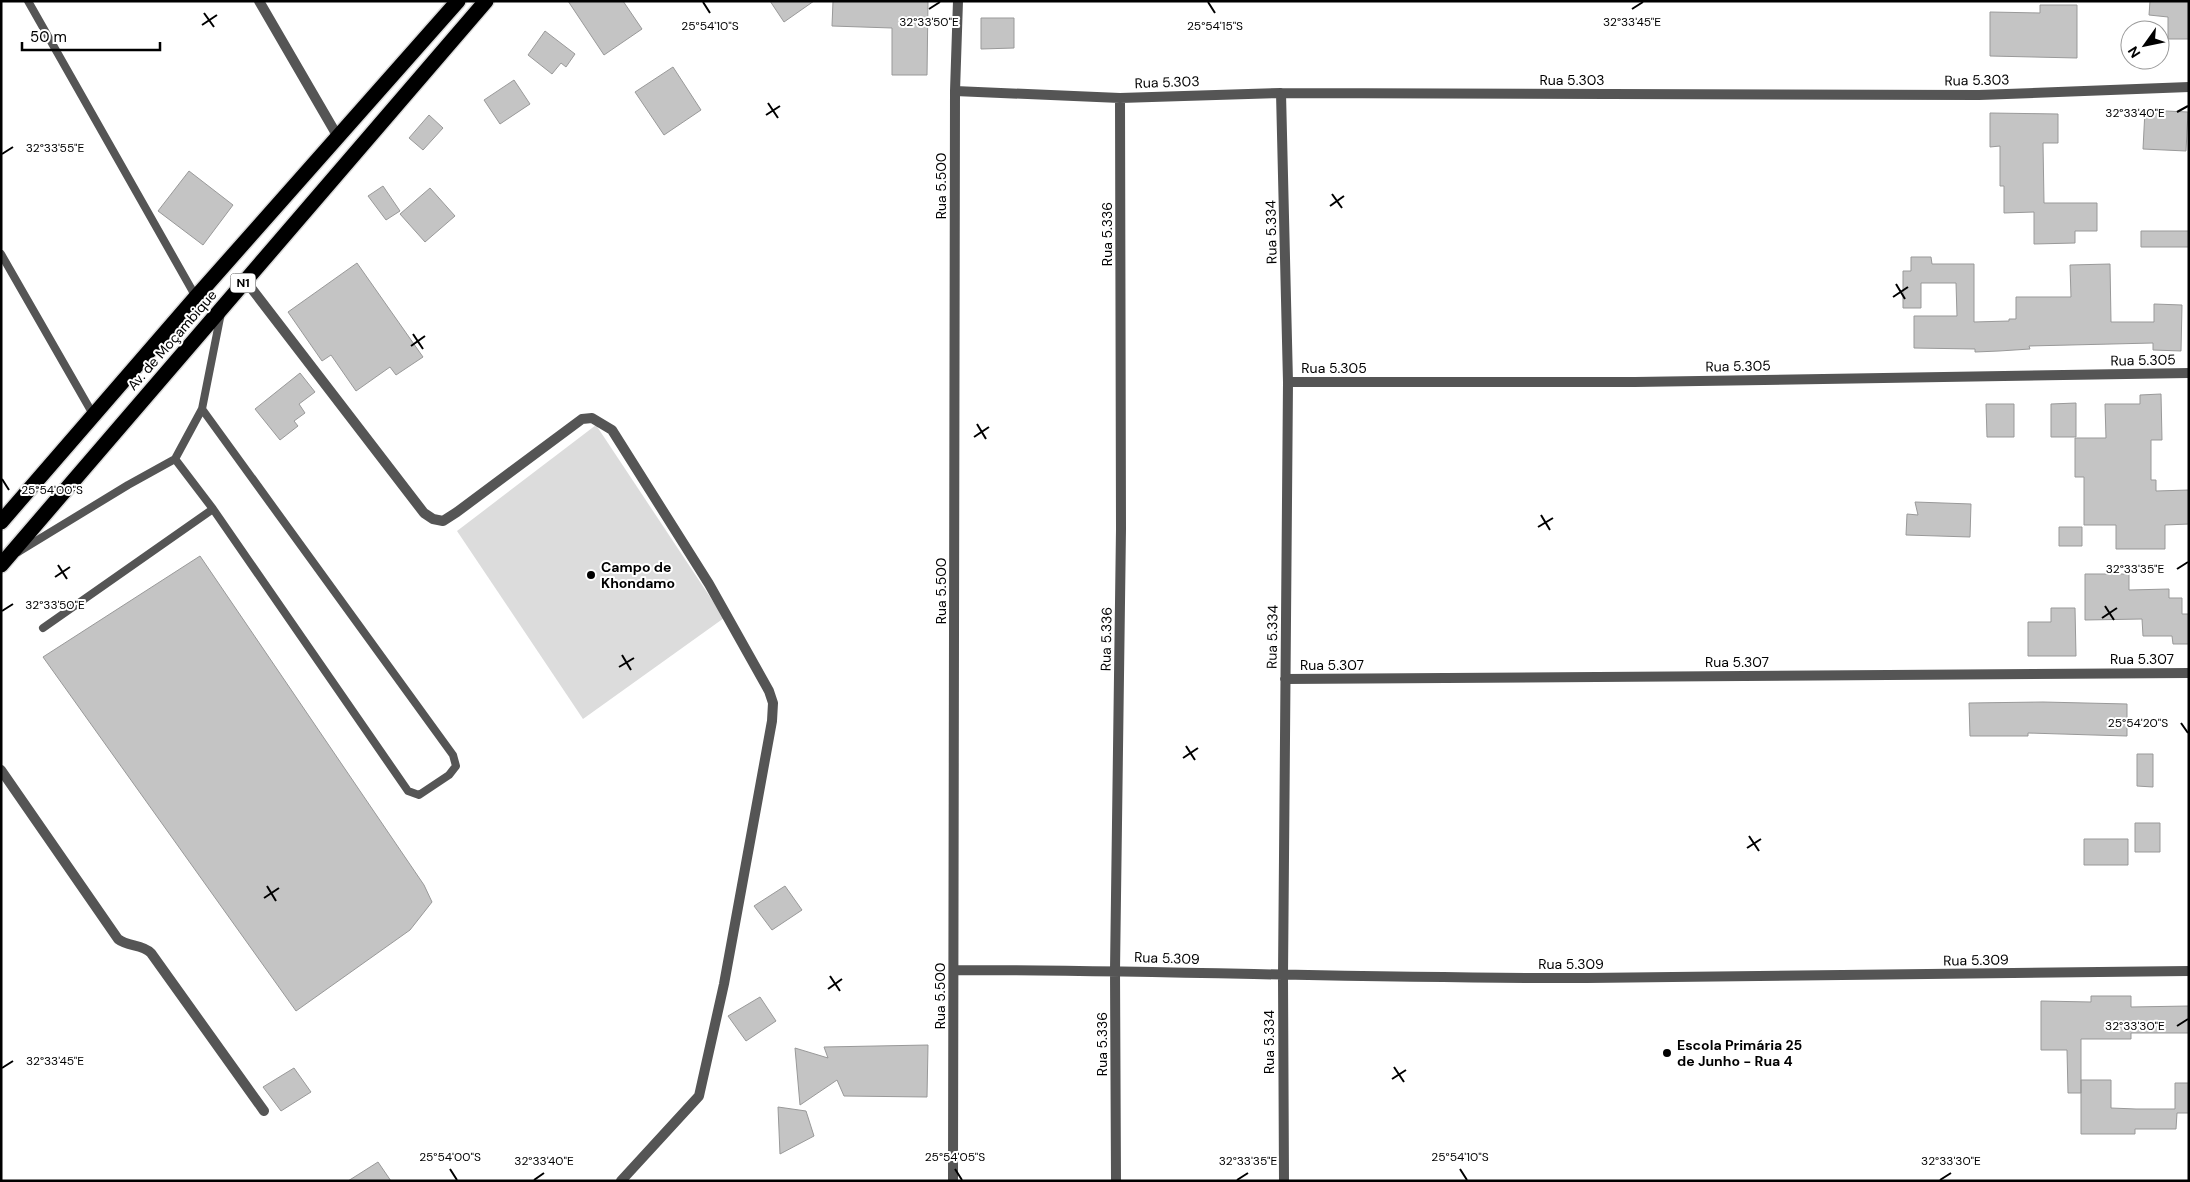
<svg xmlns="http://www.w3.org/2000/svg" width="2190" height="1182" font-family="'DM Sans',sans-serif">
<rect width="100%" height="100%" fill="#fff"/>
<!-- green -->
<path fill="#dcdcdc" d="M596,425L724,618L583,719L457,531Z"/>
<!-- building -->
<path fill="#c4c4c4" stroke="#999" d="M568,1H623L642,29L604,55Z
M770,1H814L784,22Z
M833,1H928L927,75H892V28L832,26Z
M2150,1H2189V39H2168V17L2149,15Z
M2040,5H2077V58L1990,56V12L2040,13Z
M981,18H1014V48L981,49Z
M545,31L575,54L566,67L561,63L552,74L528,55Z
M673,67L701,110L664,135L635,92Z
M514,80L530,104L500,124L484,100Z
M2145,110L2188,112L2186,151L2143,149Z
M1990,113L2058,114V143H2043L2044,203H2097V231H2075V243L2034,244V212L2004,213V186H2000V146L1990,147Z
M429,115L443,128L423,150L409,138Z
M189,171L233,205L203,245L158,211Z
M383,186L400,211L386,220L368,196Z
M430,188L455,216L425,242L400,214Z
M2141,231H2189V247H2141Z
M1911,257H1931L1932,264H1974V322L2009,321V319H2016V297H2071L2070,265L2110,264L2111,322H2154V304L2182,305L2181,351L2153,350V343L2029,346L2030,349L1999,351L1975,352V349L1914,348V316H1957L1956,283H1921V308H1903V271H1911Z
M357,263L423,357L396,375L390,367L356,391L331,355L322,361L288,312Z
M300,373L315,392L299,404L305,413L294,421L298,426L280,440L255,409Z
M2161,394L2162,440H2151V480H2156V491L2189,490V524L2165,525V549H2116V525H2084V477H2075V438H2106L2105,404H2140V395Z
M2076,403V437H2051V404Z
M1986,404H2014V437H1987Z
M1915,502L1971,504L1970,537L1906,535L1907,514L1918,515Z
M2059,527H2082V546H2059Z
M200,556L424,885L432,902L410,930L296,1011L43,657Z
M2085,574H2129V590L2169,589V598H2182V614H2189V644H2173L2172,636H2143L2142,619L2085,620Z
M2051,608H2075L2076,656H2028V622H2051Z
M2043,702L2127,704V736L2028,733V736H1970L1969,703Z
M2137,754H2153V787L2137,786Z
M2135,823H2160V852H2135Z
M2084,839H2128V865H2084Z
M785,886L802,910L772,930L754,906Z
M2091,996H2131V1007L2189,1006V1033H2131V1039H2081V1093H2068L2067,1050H2041V1001L2091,1002Z
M760,997L776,1021L746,1041L728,1016Z
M928,1045L927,1097L844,1096L837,1080L800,1105L795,1048L828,1058L824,1047Z
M294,1068L311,1092L281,1111L263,1087Z
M2081,1080H2111V1108L2136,1109H2175V1083H2189V1113H2177L2176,1129H2135V1134H2081Z
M778,1107L806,1111L814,1136L780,1154Z
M378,1162L391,1181H348Z"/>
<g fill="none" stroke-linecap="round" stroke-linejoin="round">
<!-- highway casing -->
<g stroke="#dbdbdb" stroke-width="18">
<path id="highway" d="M1,522L196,297L458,1
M1,565L486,1"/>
</g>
<!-- lane -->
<path stroke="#555" stroke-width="8" d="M28,1L196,297
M1,254L94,416
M202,409L453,755L456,766L449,775L419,795L408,791L213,509L175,459L202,409L221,313
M18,552L128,485L175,459
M43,628L213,509"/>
<!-- street -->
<path stroke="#555" stroke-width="10" d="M259,1L338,137
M955,91L1120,98L1281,93L1979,95L2189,87
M1281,93L1288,382L1283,976L1284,1181
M245,280L424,513L433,519L443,521L457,512L582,419L592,418L612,430L709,584L769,691L773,703L772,721L724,984L699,1096L621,1181
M1288,382H1635L2189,373
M1285,679L2189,673
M1,770L118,939C128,947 142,944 151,953L264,1111
M954,970C1165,970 1376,979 1587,978C1787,977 1988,974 2189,971
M953,1181L955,91L958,1
M1116,1181L1115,970L1121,529L1120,98"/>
<!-- highway -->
<use href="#highway" stroke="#000" stroke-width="15"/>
</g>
<!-- ticks -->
<path fill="none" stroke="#000" stroke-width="2" d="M703,2L710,13M1208,2L1215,13M929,9L940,2M1632,9L1643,2M204,13L214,27M202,25L217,15M768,103L778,118M2177,112L2188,106M766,115L780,106M2,154L13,147M1332,194L1342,208M1330,206L1344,196M1896,284L1905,299M1893,297L1908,287M413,334L423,349M411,346L425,336M977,424L986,439M974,437L989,427M2,479L9,490M1541,515L1550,530M1538,527L1553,518M58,565L67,579M2177,569L2188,562M55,577L70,567M2105,606L2114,620M2,611L13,604M2102,618L2117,608M622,655L631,670M619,667L634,658M2181,723L2188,733M1186,746L1195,760M1183,758L1198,748M1749,836L1759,851M1747,848L1761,839M267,886L276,901M264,898L279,888M830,976L840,991M828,989L842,979M2177,1026L2188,1019M1394,1067L1404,1082M2,1068L13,1061M1392,1079L1406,1070M450,1169L457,1180M955,1169L962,1180M1460,1169L1467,1180M534,1180L544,1173M1237,1180L1248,1173M1940,1180L1951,1173"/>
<!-- markers -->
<g fill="#000" stroke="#fff" stroke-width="2">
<circle cx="591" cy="575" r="5"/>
<circle cx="1667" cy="1053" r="5"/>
</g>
<g text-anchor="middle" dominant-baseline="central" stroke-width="4" stroke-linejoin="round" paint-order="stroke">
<!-- shield labels -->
<rect fill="#fff" stroke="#4c4c4c" stroke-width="1" x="230.5" y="273.5" width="25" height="19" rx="4"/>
<g font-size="12" font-weight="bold" fill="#000">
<text x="243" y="283">N1</text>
</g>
<!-- street labels -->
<g font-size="14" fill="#000" stroke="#fff">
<text x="1572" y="80">Rua 5.303</text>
<text transform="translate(1977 80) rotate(-1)">Rua 5.303</text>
<text transform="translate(1167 82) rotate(-2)">Rua 5.303</text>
<text transform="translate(941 186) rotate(-90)">Rua 5.500</text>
<text transform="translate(1271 232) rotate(-91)">Rua 5.334</text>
<text transform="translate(1107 234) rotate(-90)">Rua 5.336</text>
<text transform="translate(172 340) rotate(-49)">Av. de Moçambique</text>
<text transform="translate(2143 360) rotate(-1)">Rua 5.305</text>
<text transform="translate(1738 366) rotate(-1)">Rua 5.305</text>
<text x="1334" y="368">Rua 5.305</text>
<text transform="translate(941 591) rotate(-90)">Rua 5.500</text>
<text transform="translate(1272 637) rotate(-89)">Rua 5.334</text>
<text transform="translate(1106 639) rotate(-89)">Rua 5.336</text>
<text x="2142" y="659">Rua 5.307</text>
<text x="1737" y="662">Rua 5.307</text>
<text x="1332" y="665">Rua 5.307</text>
<text transform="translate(1167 958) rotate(2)">Rua 5.309</text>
<text transform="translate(1976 960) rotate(-1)">Rua 5.309</text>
<text x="1571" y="964">Rua 5.309</text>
<text transform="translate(940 996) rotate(-90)">Rua 5.500</text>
<text transform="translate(1269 1042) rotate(-90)">Rua 5.334</text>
<text transform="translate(1102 1044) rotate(-90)">Rua 5.336</text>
</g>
<!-- poi labels -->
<g font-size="14" font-weight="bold" fill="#000" stroke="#fff" text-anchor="start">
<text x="601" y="567">Campo de<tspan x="601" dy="16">Khondamo</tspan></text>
<text x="1677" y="1045">Escola Primária 25<tspan x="1677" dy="16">de Junho - Rua 4</tspan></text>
</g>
</g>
<g font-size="12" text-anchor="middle" fill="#000" stroke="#fff" stroke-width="4" stroke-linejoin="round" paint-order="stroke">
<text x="929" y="26">32°33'50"E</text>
<text x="1632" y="26">32°33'45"E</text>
<text x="710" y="30">25°54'10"S</text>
<text x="1215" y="30">25°54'15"S</text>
<text x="2135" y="117">32°33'40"E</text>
<text x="55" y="152">32°33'55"E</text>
<text x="52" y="494">25°54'00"S</text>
<text x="2135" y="573">32°33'35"E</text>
<text x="55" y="609">32°33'50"E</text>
<text x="2138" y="727">25°54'20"S</text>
<text x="2135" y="1030">32°33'30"E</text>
<text x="55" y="1065">32°33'45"E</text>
<text x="450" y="1161">25°54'00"S</text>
<text x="955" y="1161">25°54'05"S</text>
<text x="1460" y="1161">25°54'10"S</text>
<text x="544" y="1165">32°33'40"E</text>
<text x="1248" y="1165">32°33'35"E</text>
<text x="1951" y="1165">32°33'30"E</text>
</g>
<!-- border -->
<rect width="2190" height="1182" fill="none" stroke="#000000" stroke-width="5"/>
<!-- north arrow -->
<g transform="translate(2145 45) rotate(237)"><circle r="24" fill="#ffffff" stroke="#999999"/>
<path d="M0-4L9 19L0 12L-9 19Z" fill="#000000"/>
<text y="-8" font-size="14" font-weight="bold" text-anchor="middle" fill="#000000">N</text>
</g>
<!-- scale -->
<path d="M22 42v8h138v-8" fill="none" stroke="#000000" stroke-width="2.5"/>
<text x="30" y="42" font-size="15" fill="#000000" stroke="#ffffff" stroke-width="4" paint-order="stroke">50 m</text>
</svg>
